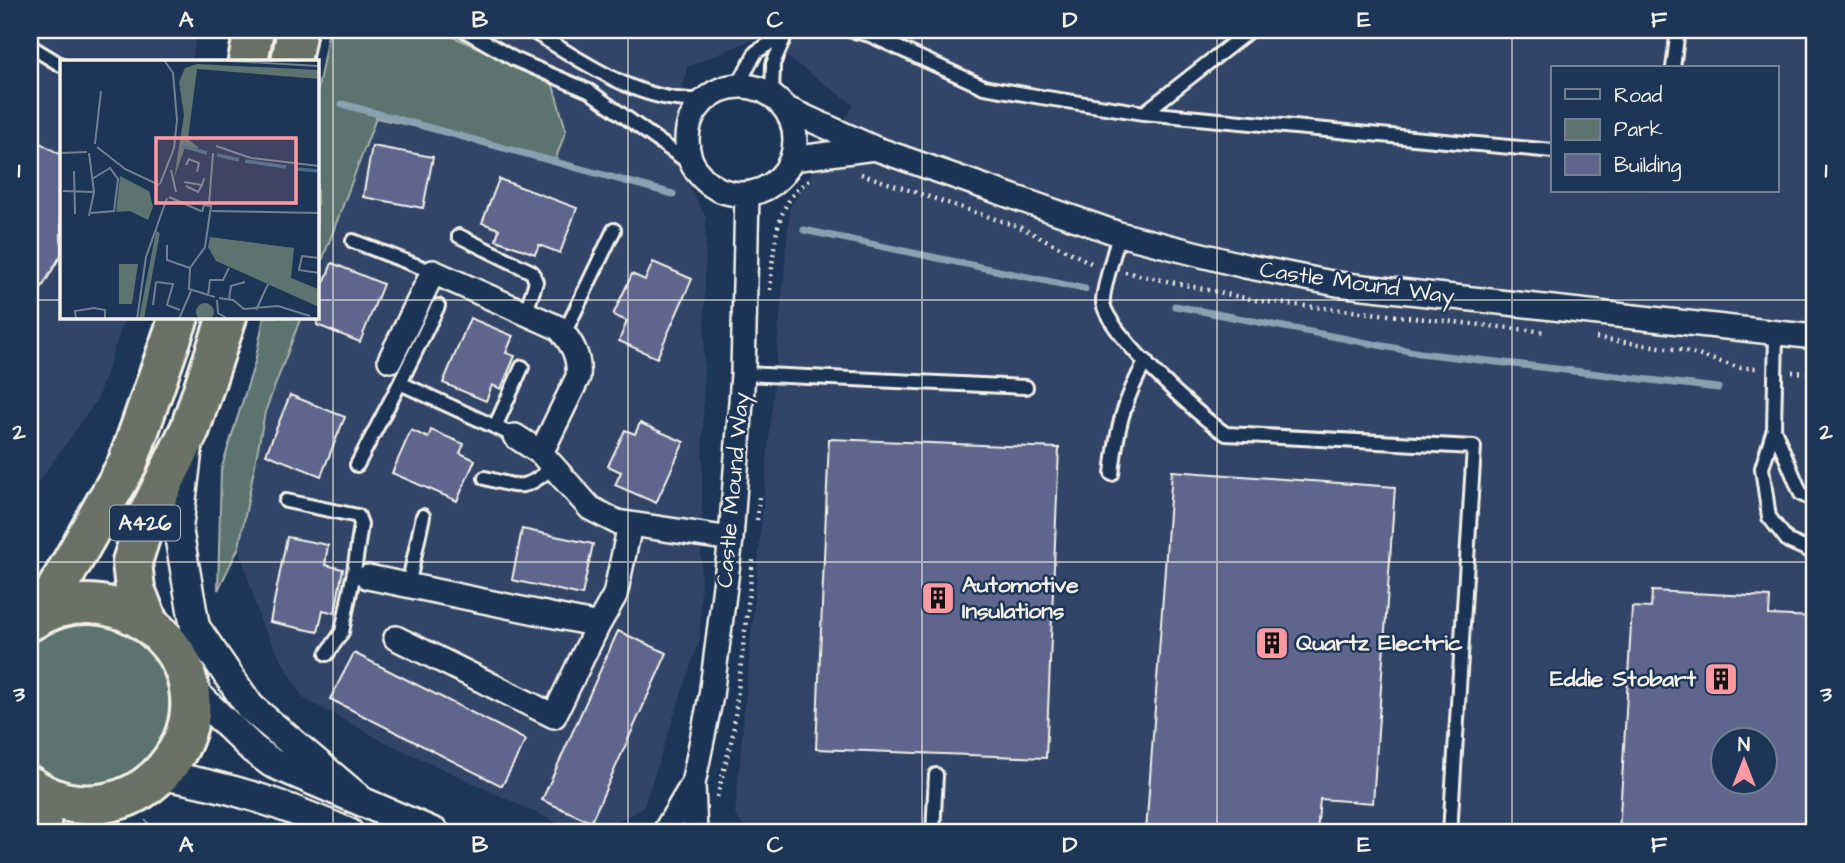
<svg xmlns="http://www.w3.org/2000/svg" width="1845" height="863" font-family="'Architects Daughter',sans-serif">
<rect width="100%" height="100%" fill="#1d3557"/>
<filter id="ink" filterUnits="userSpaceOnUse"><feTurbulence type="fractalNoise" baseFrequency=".0143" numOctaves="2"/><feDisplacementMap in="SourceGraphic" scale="14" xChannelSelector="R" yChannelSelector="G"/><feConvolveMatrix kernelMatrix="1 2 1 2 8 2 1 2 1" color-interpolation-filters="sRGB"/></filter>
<g filter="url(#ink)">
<!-- built -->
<path fill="#314467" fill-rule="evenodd" d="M30,30H198L192,61H61V317H125L97,400L30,494Z
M407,30H1815V833H747L735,814L790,207L854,105L759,37L687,67L672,155L706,217L700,638L643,809L591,833H579L379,739L303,698L261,623L239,547L265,412L301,317H317V274ZM1553,68H1777V191H1553ZM1722,740H1764V782H1722Z"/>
<!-- green -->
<path fill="#5c736f" stroke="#a8b2ac" stroke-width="2" d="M329,30H439L552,82L566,130L555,161L498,144L376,118L317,274V93Z
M264,317H301L265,412L239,547L218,590L221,470L255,362Z
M88,622C244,649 147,855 30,765V645C46,629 66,625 88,622Z"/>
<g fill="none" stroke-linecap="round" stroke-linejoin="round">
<!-- stream -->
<path stroke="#89a1b0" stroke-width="7" d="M342,104L673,194
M804,230L1085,289
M1175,306L1420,353L1718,388"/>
</g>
<!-- building -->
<path fill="#5f668d" stroke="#f4f1e8" stroke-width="2" fill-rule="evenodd" d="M30,137L61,155V255L30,308Z
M372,146L433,157L423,208L363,197Z
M499,179L577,208L560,253L539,245L535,254L496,240L499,229L482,223Z
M653,262L692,279L657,358L619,341L627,321L613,315L632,274L645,280Z
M332,263L383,284L360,342L317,325V300Z
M470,318L513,336L506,353L515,356L501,389L492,385L486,401L443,383Z
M290,395L345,417L321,476L266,454Z
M640,423L684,442L656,503L615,485L621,472L608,466L625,430L635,434Z
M411,430L428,438L431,430L464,444L460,453L475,460L457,501L392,473Z
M829,439L1059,448L1046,758L816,749Z
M1172,471L1395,487L1373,803L1320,799L1317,833H1146Z
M522,529L593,544L582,595L512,580Z
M287,537L328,545L325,565L343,569L335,613L323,610L318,632L270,622Z
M1652,591L1770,597L1769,615L1815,617V833H1619L1632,607L1651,608ZM1723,740H1765V782H1723Z
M618,631L667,653L591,822L542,800Z
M354,653L526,740L502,786L330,699Z"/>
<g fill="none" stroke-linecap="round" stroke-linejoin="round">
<!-- service casing -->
<g stroke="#f4f1e8" stroke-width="18">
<path id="service" d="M464,30L514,59L589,91L692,165
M530,30C582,60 642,107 705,99
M850,30L870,35L984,87L1041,97L1144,113L1553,151
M30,46L61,65
M1673,68L1678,30
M738,85L756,52L791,30
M772,95L773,64L787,31
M1144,113L1250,30
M1119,234C1116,248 1102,290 1103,302C1106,332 1199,417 1226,434L1474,447L1450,833
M459,236L532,272L536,282L526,311
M353,241L433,272
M1776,332L1774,429L1762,468L1769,517L1788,541L1815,553
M564,334L614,230
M743,374L1026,387
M400,383L438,306
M495,427L522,367
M1774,429L1801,494L1815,501
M357,465L400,383L515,436
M1112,474C1117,429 1123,401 1146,361
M485,478C519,487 525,492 552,467
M286,501L358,516L361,524L354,572L368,577
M408,586L423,516
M327,654L342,632L354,572
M933,833L936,775"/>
</g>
<!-- minor casing -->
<g stroke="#f4f1e8" stroke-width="28">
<path id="minor" d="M687 140a54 54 0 1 1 108 0a54 54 0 1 1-108 0Z
M785,108L874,148L1119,234L1245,266L1337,284L1815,337
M792,159L874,148
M390,360L433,272L559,328C572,343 580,356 578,377L541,453
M515,436L541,453L590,508L617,522L731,539
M368,577L598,625L615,595L630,525
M396,638L554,716L598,625
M664,833L693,784
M695,833L693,784L711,696L731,539L743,374L747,194"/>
</g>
<!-- tertiary casing -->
<g stroke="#f4f1e8" stroke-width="33">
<path id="tertiary" d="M188,446L178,529L195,627L250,707L358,798
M188,686L253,749L272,763L435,833
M161,775C233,787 282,804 349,833"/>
</g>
<!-- trunk casing -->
<g stroke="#f4f1e8" stroke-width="44">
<path id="trunk" d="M248,61L254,30
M291,61L297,30
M43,613L127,465L179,317
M30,621C124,562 236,669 171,761C158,779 142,792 121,799C89,809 57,805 30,786
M148,622L135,589L132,562L146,519L190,429L227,317
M41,833L42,795"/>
</g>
<!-- path -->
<path stroke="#f4f1e8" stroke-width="4.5" stroke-dasharray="2 5" stroke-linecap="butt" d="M861,174L1022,228L1093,264
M1125,272L1259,301L1546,332
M770,290C774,250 773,200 812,179
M1596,338L1681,350L1741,368H1759
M1792,372L1815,373
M757,520L759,497
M717,797L733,734L753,560
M138,833L147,821"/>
<!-- service -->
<use href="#service" stroke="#1d3557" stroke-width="12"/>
<!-- minor -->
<use href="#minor" stroke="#1d3557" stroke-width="23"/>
<!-- tertiary -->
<use href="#tertiary" stroke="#1d3557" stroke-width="28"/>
<!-- trunk -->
<use href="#trunk" stroke="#6a7266" stroke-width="38"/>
</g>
</g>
<!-- grid -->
<path fill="none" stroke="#f4f1e8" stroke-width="2" stroke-opacity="0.55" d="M333,30V833M628,30V833M922,30V833M1217,30V833M1512,30V833M30,300H61M317,300H1815M30,562H1815"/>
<!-- icons -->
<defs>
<g id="building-square" transform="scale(1.75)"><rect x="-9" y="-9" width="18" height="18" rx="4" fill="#ff9aa2" stroke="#1d3557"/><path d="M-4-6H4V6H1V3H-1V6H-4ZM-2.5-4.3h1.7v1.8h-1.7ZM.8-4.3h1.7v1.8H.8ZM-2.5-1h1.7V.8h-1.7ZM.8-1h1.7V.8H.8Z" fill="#111"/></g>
</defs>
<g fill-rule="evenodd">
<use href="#building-square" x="938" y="598"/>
<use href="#building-square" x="1272" y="643"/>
<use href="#building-square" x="1721" y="679"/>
</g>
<g text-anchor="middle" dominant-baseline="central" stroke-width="5" stroke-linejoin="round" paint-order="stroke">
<!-- shield labels -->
<rect fill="#1d3557" stroke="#b4b9bc" stroke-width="2" x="110" y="505.5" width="70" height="35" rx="5"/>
<g font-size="21" font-weight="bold" fill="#f4f1e8">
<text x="145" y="523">A426</text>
</g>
<!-- street labels -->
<g font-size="23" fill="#f4f1e8" stroke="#1d3557">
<text transform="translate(1357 283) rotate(8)">Castle Mound Way</text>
<text transform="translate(733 490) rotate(-85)">Castle Mound Way</text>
</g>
<!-- poi labels -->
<g font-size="23" font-weight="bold" fill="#f4f1e8" stroke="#1d3557" text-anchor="start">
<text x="962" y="585">Automotive<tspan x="962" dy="26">Insulations</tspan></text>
<text x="1296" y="643">Quartz Electric</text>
<text x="1696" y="679" text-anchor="end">Eddie Stobart</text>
</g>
</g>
<!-- overview -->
<g transform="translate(60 60)">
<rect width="259" height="259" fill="#1d3557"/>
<path d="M137,4L259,10V19L137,9L128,79L139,88L125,87L114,119L124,55L119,22L125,8ZM60,116L89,131L93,147L88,160L70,151L56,152ZM96,171L100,173L84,259H79ZM150,177L234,188L231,218L258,229L259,247L156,201L148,187ZM59,204H78L72,244H59ZM136 252a9 9 0 1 1 18 0a9 9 0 1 1-18 0Z" fill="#5c736f"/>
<path fill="none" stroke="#426c8a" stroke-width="3.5" d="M122,86L147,93M157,95L179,100M185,101L226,107M237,109L259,111"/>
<path fill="none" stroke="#738091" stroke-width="2" d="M153,0L258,6M35,84L41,31M156,86L191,98L259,106M37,87L65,109L99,125M0,93L27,92M126,105L129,99L139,103L137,112M111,110L116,132M14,111L15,154M124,122L142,125L144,118M100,124L114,88L117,60L113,13L104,0M126,126L138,132L142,125M3,131L34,132M109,137L141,151M149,144L153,93M152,151L259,153M31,153L54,151L58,119L50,108L32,119M29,156L34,132L29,93M107,185V200L130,208M259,198L242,196L239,210L259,213M130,208L145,187L151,146L144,145L142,152M130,208L129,229L155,237M96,222L113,224L107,245L120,250M148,236L150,220H163L169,208M159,238L173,240L184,249L218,246L250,256M169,239L171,226L185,222M157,240L158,253L168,259M93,245L96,222M196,250L208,224M16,259L15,251L34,248L45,250V259M77,259L86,197L107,138M119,259L131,231"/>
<path fill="#ff9aa2" fill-opacity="0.15" stroke="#ff9aa2" stroke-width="3.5" d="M96,78H236V143H96Z"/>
<rect width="259" height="259" fill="none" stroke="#f4f1e8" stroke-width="3.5"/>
</g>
<!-- margin -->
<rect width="1845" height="863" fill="none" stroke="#1d3557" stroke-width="77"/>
<!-- legend -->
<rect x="1551" y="66" width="228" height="126" fill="#1d3557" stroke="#738091" stroke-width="2"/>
<rect x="1565" y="89" width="35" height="10" fill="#1d3557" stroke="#738091" stroke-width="2"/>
<text x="1614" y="102" font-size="21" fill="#f4f1e8">Road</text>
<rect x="1565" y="119" width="35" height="21" fill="#5c736f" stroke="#738091" stroke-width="2"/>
<text x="1614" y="136" font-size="21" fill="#f4f1e8">Park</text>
<rect x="1565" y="154" width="35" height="21" fill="#5f668d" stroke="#738091" stroke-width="2"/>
<text x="1614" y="172" font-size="21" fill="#f4f1e8">Building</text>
<!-- north arrow -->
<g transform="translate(1744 761)"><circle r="33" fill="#1d3557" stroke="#738091" stroke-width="2"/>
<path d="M0-5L12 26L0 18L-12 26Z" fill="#ff9aa2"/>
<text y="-10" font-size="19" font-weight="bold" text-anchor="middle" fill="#f4f1e8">N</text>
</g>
<rect x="38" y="38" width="1768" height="786" fill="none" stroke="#f4f1e8" stroke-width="2.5"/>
<g font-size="23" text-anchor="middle" font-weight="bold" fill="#f4f1e8">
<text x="186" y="27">A</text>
<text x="480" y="27">B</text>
<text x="775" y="27">C</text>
<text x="1070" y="27">D</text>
<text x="1364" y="27">E</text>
<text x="1659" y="27">F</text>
<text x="19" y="177">1</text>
<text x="1826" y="177">1</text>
<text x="19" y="439">2</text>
<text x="1826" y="439">2</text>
<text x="19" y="701">3</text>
<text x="1826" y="701">3</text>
<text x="186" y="852">A</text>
<text x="480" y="852">B</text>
<text x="775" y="852">C</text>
<text x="1070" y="852">D</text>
<text x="1364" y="852">E</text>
<text x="1659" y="852">F</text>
</g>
</svg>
